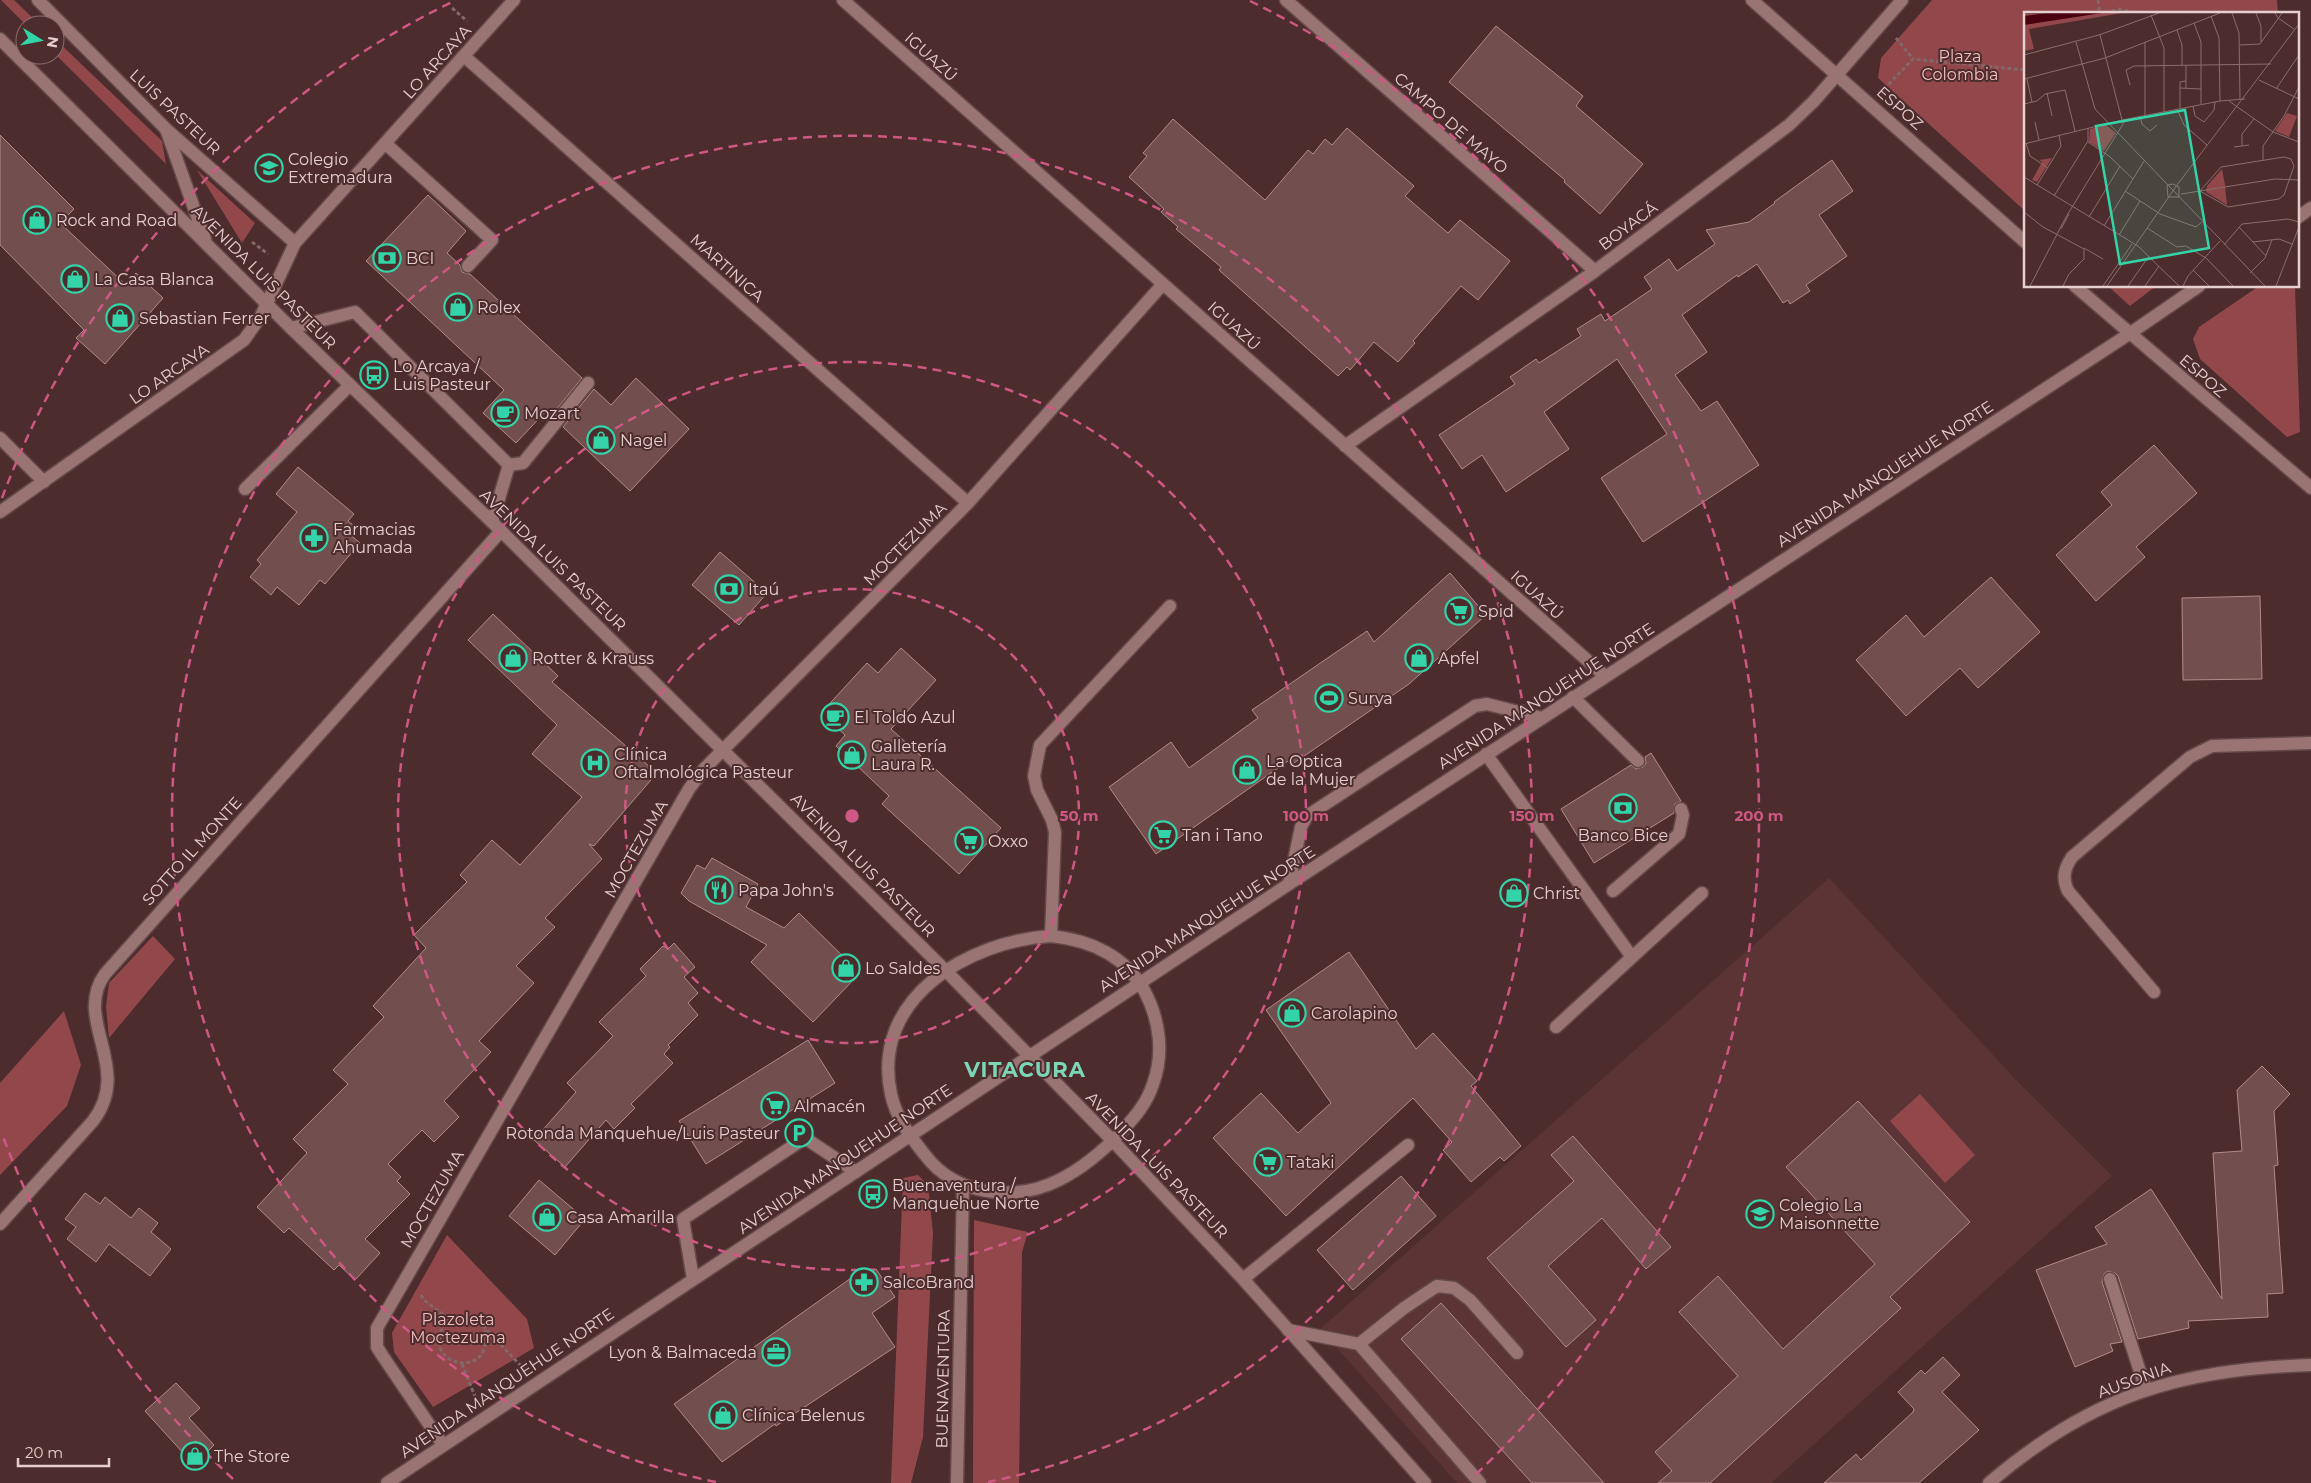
<svg xmlns="http://www.w3.org/2000/svg" width="2311" height="1483" font-family="Montserrat,sans-serif">
<rect width="100%" height="100%" fill="#4d2c2d"/>
<!-- built -->
<path fill="#5c3435" d="M1829,878L2018,1082L2112,1176L1771,1483H1457L1320,1329Z"/>
<!-- green -->
<path fill="#92484a" d="M1,0H14L40,25H26Z
M1932,0H2277L2278,14H2025V211L1878,78L1881,58Z
M55,39L162,141L166,164L55,54Z
M197,170L255,223L242,243Z
M2108,286H2156L2130,306Z
M2259,286H2294L2295,288L2300,432L2287,437L2200,359L2193,339L2199,327Z
M153,936L175,959L109,1038L106,1006L109,983Z
M64,1011L81,1065L67,1106L0,1175V1083Z
M1920,1094L1975,1155L1945,1183L1890,1121Z
M918,1175L928,1185L933,1233L923,1437L911,1483H891L903,1178Z
M974,1220L1028,1232L1022,1252L1019,1483H973Z
M447,1235L527,1319L534,1348L433,1407L394,1352L392,1333Z"/>
<!-- building -->
<path fill="#724f4e" stroke="#b28b8a" d="M1496,26L1583,96L1576,106L1643,164L1600,214L1564,182L1565,180L1449,82Z
M1173,119L1265,200L1308,150L1313,154L1325,139L1332,145L1347,128L1414,186L1405,196L1448,233L1460,220L1510,261L1478,300L1461,286L1413,341L1415,343L1398,362L1374,342L1350,370L1347,367L1338,376L1219,270L1221,267L1176,229L1178,227L1161,212L1164,209L1129,177L1147,156L1143,153Z
M0,135L74,209L60,223L125,284L136,273L163,298L105,364L76,338L84,330L0,245Z
M1832,160L1853,191L1819,215L1847,256L1806,285L1810,291L1790,304L1788,300L1783,303L1757,264L1738,277L1737,275L1682,315L1707,352L1675,375L1701,411L1717,401L1759,465L1643,542L1601,478L1667,434L1617,359L1544,412L1569,449L1506,492L1482,455L1462,469L1439,435L1515,384L1510,377L1536,359L1539,363L1581,336L1577,329L1601,314L1605,321L1652,289L1644,277L1669,259L1677,271L1715,244L1706,230L1749,222L1775,203L1774,202Z
M428,195L466,231L447,253L460,265L462,272L470,274L582,378L551,416L546,411L516,443L483,413L504,390L366,261Z
M636,378L689,429L630,491L563,427L594,389L611,405Z
M2154,445L2197,493L2136,547L2145,557L2096,601L2056,555L2112,505L2101,492Z
M298,467L354,514L348,521L354,526L348,533L360,543L325,584L320,580L299,605L277,587L271,595L250,577L261,564L257,560L297,512L276,494Z
M720,552L767,593L739,625L692,585Z
M1450,573L1486,615L1409,684L1291,765L1288,761L1156,854L1109,787L1171,742L1189,768L1258,718L1252,710L1367,631L1374,642Z
M1991,577L2040,632L1978,688L1960,668L1906,716L1856,660L1906,615L1924,637Z
M2260,596L2262,679L2183,680L2182,598Z
M493,614L558,676L552,682L657,773L594,846L589,844L602,859L545,918L555,927L516,966L534,983L479,1041L491,1052L444,1101L459,1117L434,1142L422,1130L388,1164L401,1177L397,1181L410,1194L365,1239L380,1253L355,1280L339,1265L334,1270L289,1228L284,1233L257,1207L307,1153L293,1139L348,1084L333,1070L384,1017L373,1006L426,948L414,935L467,882L460,875L492,840L520,865L582,797L532,754L557,725L468,640Z
M901,648L936,680L891,729L1001,828L959,874L882,804L889,796L836,746L845,735L821,713L867,663L878,673Z
M1651,753L1681,801L1675,804L1674,813L1594,863L1561,809L1631,765L1636,769L1643,767L1646,763L1645,757Z
M712,858L758,884L746,907L784,928L799,913L860,973L813,1022L751,962L767,945L689,901L681,893L697,865L705,869Z
M674,943L695,967L684,977L698,993L688,1003L698,1015L668,1045L670,1047L664,1054L673,1063L631,1104L635,1108L614,1129L606,1120L565,1167L534,1140L576,1092L567,1083L613,1036L599,1022L646,976L640,969L663,946L668,949Z
M1349,952L1416,1049L1433,1033L1477,1081L1471,1086L1521,1146L1504,1161L1500,1157L1471,1182L1443,1150L1452,1142L1413,1098L1286,1216L1213,1138L1261,1093L1298,1133L1331,1103L1266,1010Z
M808,1040L835,1083L706,1164L679,1121Z
M2262,1066L2290,1094L2274,1111L2278,1165L2274,1166L2283,1293L2267,1294L2268,1317L2188,1321L2189,1328L2138,1339L2118,1276L2115,1273L2108,1271L2104,1274L2102,1282L2122,1342L2110,1344L2113,1351L2075,1367L2036,1270L2107,1244L2095,1227L2151,1189L2222,1299L2213,1153L2242,1151L2237,1090Z
M1858,1101L1970,1222L1890,1297L1901,1308L1710,1483H1658L1672,1471L1655,1452L1738,1376L1679,1312L1718,1276L1783,1349L1875,1264L1786,1167Z
M1573,1136L1671,1247L1646,1269L1602,1218L1548,1266L1596,1320L1566,1347L1487,1258L1574,1181L1551,1155Z
M1401,1176L1436,1216L1353,1290L1317,1250Z
M539,1180L585,1219L555,1255L509,1216Z
M85,1193L100,1204L105,1197L131,1218L139,1208L158,1223L151,1232L171,1249L150,1276L109,1244L96,1262L67,1239L76,1227L65,1219Z
M876,1269L895,1297L872,1313L895,1347L776,1426L775,1424L722,1462L674,1404L861,1271L865,1276Z
M1441,1303L1604,1483H1532L1401,1339Z
M1943,1357L1960,1375L1942,1392L1979,1430L1919,1483H1824L1856,1454L1861,1460L1913,1412L1914,1409L1898,1392L1921,1370L1925,1374Z
M176,1383L200,1408L189,1418L214,1445L194,1465L145,1411Z"/>
<g fill="none" stroke-linecap="round" stroke-linejoin="round">
<!-- lane casing -->
<g stroke="#634949" stroke-width="15">
<path id="lane" d="M386,144L492,240L468,266
M291,328L355,312L509,465L492,522
M509,465L523,463L588,383
M245,489L350,385
M1573,697L1638,761
M1289,884L1301,827L1307,816L1475,706L1487,704L1542,718
M1613,891L1679,834L1683,815L1681,809
M1051,936L1055,832L1052,820L1037,790L1034,776L1040,745L1170,606
M693,1279L683,1219L805,1138L856,1172
M1288,1330L1359,1344L1480,1483
M1359,1344L1404,1308L1437,1286L1454,1288L1470,1300L1517,1353"/>
</g>
<!-- street casing -->
<g stroke="#634949" stroke-width="15">
<path id="street" d="M38,0L166,129L295,243
M843,0L1605,676
M1286,0L1595,271
M464,56L968,503
M0,438L44,482
M1345,446L1595,271L1789,125L1814,101L1902,0
M0,512L244,340L261,316L295,243L514,0
M1486,754L1632,957
M2154,992L2068,891C2062,878 2064,869 2072,857L2190,757L2212,746L2311,743
M1556,1027L1702,893
M0,1224L93,1121C134,1067 72,1020 105,974L501,531
M1243,1279L1408,1145
M2110,1279L2146,1390
M443,1445L382,1355L377,1347V1328L689,789L704,769L968,503L1163,284
M957,1483L963,1185
M1989,1483C2092,1395 2178,1370 2311,1365"/>
</g>
<!-- secondary casing -->
<g stroke="#634949" stroke-width="15">
<path id="secondary" d="M1752,0L2025,242
M0,39L291,328L492,522L945,970L1113,1141L1243,1279L1425,1483
M166,129L205,239
M2297,218L2311,208
M2075,286L2311,488
M1051,936C1090,940 1126,956 1145,992C1160,1021 1164,1054 1153,1084C1147,1103 1135,1117 1121,1132C1103,1151 1083,1168 1059,1180C1015,1202 956,1196 925,1155C910,1136 896,1118 891,1094C870,998 969,941 1051,936Z
M387,1483L1289,884L2129,334L2199,286"/>
</g>
<!-- path -->
<path stroke="#846768" stroke-width="3" stroke-dasharray="4 2.5" stroke-linecap="butt" d="M2098,0L2100,13
M452,8L467,21
M2099,14L2119,9L2142,14
M1896,38L1913,59
M1884,89L1913,59L2025,70
M252,242L268,254
M421,1295L424,1300L450,1320
M485,1330C494,1380 426,1367 441,1331C445,1320 455,1317 466,1316L480,1323L522,1367
M462,1364L476,1399"/>
<!-- lane -->
<use href="#lane" stroke="#9a7473" stroke-width="12"/>
<!-- street -->
<use href="#street" stroke="#9a7473" stroke-width="12"/>
<!-- secondary -->
<use href="#secondary" stroke="#9a7473" stroke-width="12"/>
</g>
<!-- distance rings -->
<g fill="none" stroke="#ce5884" stroke-width="2.5" stroke-dasharray="9 6">
<circle cx="852" cy="816" r="227"/>
<circle cx="852" cy="816" r="454"/>
<path d="M716 1482A680 680 0 1 1 988 1482"/>
<path d="M233 1479A907 907 0 0 1 2 1134M2 498A907 907 0 0 1 454 1M1250 1A907 907 0 0 1 1471 1479"/>
</g>
<!-- icons -->
<defs>
<g id="school-ring" transform="scale(1.4375)"><circle r="9.5" fill="#4d2c2d" stroke="#33d4a8" stroke-width="1.5"/><path d="M0-5L7-2L0 1L-7-2ZM-4 1L0 2.5L4 1V4Q0 6-4 4Z" fill="#33d4a8"/></g>
<g id="shop-ring" transform="scale(1.4375)"><circle r="9.5" fill="#4d2c2d" stroke="#33d4a8" stroke-width="1.5"/><path d="M-5-2.5h2.3a2.7 3.5 0 0 1 5.4 0H5L5.5 6h-11ZM-1.5-2.5h3a1.5 2.3 0 0 0-3 0Z" fill="#33d4a8"/></g>
<g id="bank-ring" transform="scale(1.4375)"><circle r="9.5" fill="#4d2c2d" stroke="#33d4a8" stroke-width="1.5"/><path d="M-6-4H6V4H-6ZM0-2.3a2.3 2.3 0 1 0 0 4.6a2.3 2.3 0 1 0 0-4.6Z" fill="#33d4a8"/></g>
<g id="bus-ring" transform="scale(1.4375)"><circle r="9.5" fill="#4d2c2d" stroke="#33d4a8" stroke-width="1.5"/><path d="M-5-6H5V4H4V6H2V4H-2V6H-4V4H-5ZM-3.5-4V0h7V-4ZM-3.5 1.2v1.5H-2V1.2ZM2 1.2v1.5H3.5V1.2Z" fill="#33d4a8"/></g>
<g id="cafe-ring" transform="scale(1.4375)"><circle r="9.5" fill="#4d2c2d" stroke="#33d4a8" stroke-width="1.5"/><path d="M-5.5-4.5H6V0H3Q3 3.5 0 3.5H-2.5Q-5.5 3.5-5.5 0ZM3-3.2v2h1.7v-2ZM-6 4.5H4V6H-6Z" fill="#33d4a8"/></g>
<g id="pharmacy-ring" transform="scale(1.4375)"><circle r="9.5" fill="#4d2c2d" stroke="#33d4a8" stroke-width="1.5"/><path d="M-2-6h4v4h4v4h-4v4h-4v-4h-4v-4h4Z" fill="#33d4a8"/></g>
<g id="supermarket-ring" transform="scale(1.4375)"><circle r="9.5" fill="#4d2c2d" stroke="#33d4a8" stroke-width="1.5"/><path d="M-6-5.5h2.5l.6 2H6L4.5 2H-2.5L-4.4-4H-6ZM-1.5 3.2a1.3 1.3 0 1 0 .1 0ZM3 3.2a1.3 1.3 0 1 0 .1 0Z" fill="#33d4a8"/></g>
<g id="stadium-ring" transform="scale(1.4375)"><circle r="9.5" fill="#4d2c2d" stroke="#33d4a8" stroke-width="1.5"/><path d="M0-5a6.5 5 0 1 0 0 10a6.5 5 0 1 0 0-10ZM-3.5-1.8h7v3.6h-7Z" fill="#33d4a8"/></g>
<g id="hospital-ring" transform="scale(1.4375)"><circle r="9.5" fill="#4d2c2d" stroke="#33d4a8" stroke-width="1.5"/><path d="M-5-5h3v3.5h4V-5h3V5h-3V1.5h-4V5h-3Z" fill="#33d4a8"/></g>
<g id="restaurant-ring" transform="scale(1.4375)"><circle r="9.5" fill="#4d2c2d" stroke="#33d4a8" stroke-width="1.5"/><path d="M-5-6h1v4h1v-4h1v4h1v-4h1v5L-1.5 .5V6h-2V.5L-5-1ZM5-6V6H3V1.5H1.5Q1.5-4 5-6Z" fill="#33d4a8"/></g>
<g id="parking-ring" transform="scale(1.4375)"><circle r="9.5" fill="#4d2c2d" stroke="#33d4a8" stroke-width="1.5"/><path d="M-3.5-5.5H1a3.5 3.5 0 0 1 0 7H-1V5.5H-3.5ZM-1-3.4V-.6H.8a1.4 1.4 0 0 0 0-2.8Z" fill="#33d4a8"/></g>
<g id="office-ring" transform="scale(1.4375)"><circle r="9.5" fill="#4d2c2d" stroke="#33d4a8" stroke-width="1.5"/><path d="M-6-3h4V-5.5h4V-3h4V5H-6ZM-1-4.5V-3h2v-1.5ZM-6 0V1H6V0Z" fill="#33d4a8"/></g>
</defs>
<g fill-rule="evenodd">
<use href="#school-ring" x="269" y="168"/>
<use href="#shop-ring" x="37" y="220"/>
<use href="#bank-ring" x="387" y="258"/>
<use href="#shop-ring" x="75" y="279"/>
<use href="#shop-ring" x="458" y="307"/>
<use href="#shop-ring" x="120" y="318"/>
<use href="#bus-ring" x="374" y="375"/>
<use href="#cafe-ring" x="505" y="413"/>
<use href="#shop-ring" x="601" y="440"/>
<use href="#pharmacy-ring" x="314" y="538"/>
<use href="#bank-ring" x="729" y="589"/>
<use href="#supermarket-ring" x="1459" y="611"/>
<use href="#shop-ring" x="513" y="658"/>
<use href="#shop-ring" x="1419" y="658"/>
<use href="#stadium-ring" x="1329" y="698"/>
<use href="#cafe-ring" x="835" y="717"/>
<use href="#shop-ring" x="852" y="755"/>
<use href="#hospital-ring" x="595" y="763"/>
<use href="#shop-ring" x="1247" y="770"/>
<use href="#bank-ring" x="1623" y="808"/>
<use href="#supermarket-ring" x="1163" y="835"/>
<use href="#supermarket-ring" x="969" y="841"/>
<use href="#restaurant-ring" x="719" y="890"/>
<use href="#shop-ring" x="1514" y="893"/>
<use href="#shop-ring" x="846" y="968"/>
<use href="#shop-ring" x="1292" y="1013"/>
<use href="#supermarket-ring" x="775" y="1106"/>
<use href="#parking-ring" x="799" y="1133"/>
<use href="#supermarket-ring" x="1268" y="1162"/>
<use href="#bus-ring" x="873" y="1194"/>
<use href="#school-ring" x="1760" y="1214"/>
<use href="#shop-ring" x="547" y="1217"/>
<use href="#pharmacy-ring" x="864" y="1282"/>
<use href="#office-ring" x="776" y="1352"/>
<use href="#shop-ring" x="723" y="1415"/>
<use href="#shop-ring" x="195" y="1456"/>
</g>
<g text-anchor="middle" dominant-baseline="central" stroke-width="4" stroke-linejoin="round" paint-order="stroke">
<!-- park labels -->
<g font-size="16" fill="#f6bfbe" stroke="#4d2c2d">
<text x="1960" y="56">Plaza<tspan x="1960" dy="18">Colombia</tspan></text>
<text x="458" y="1319">Plazoleta<tspan x="458" dy="18">Moctezuma</tspan></text>
</g>
<!-- street labels -->
<g font-size="16" fill="#e5d0cf" stroke="#4d2c2d">
<text transform="translate(931 57) rotate(42)">IGUAZÚ</text>
<text transform="translate(437 62) rotate(-48)">LO ARCAYA</text>
<text transform="translate(1900 108) rotate(42)">ESPOZ</text>
<text transform="translate(175 112) rotate(43)">LUIS PASTEUR</text>
<text transform="translate(1451 123) rotate(41)">CAMPO DE MAYO</text>
<text transform="translate(1628 226) rotate(-37)">BOYACÁ</text>
<text transform="translate(727 268) rotate(42)">MARTINICA</text>
<text transform="translate(264 277) rotate(45)">AVENIDA LUIS PASTEUR</text>
<text transform="translate(1234 326) rotate(42)">IGUAZÚ</text>
<text transform="translate(169 374) rotate(-35)">LO ARCAYA</text>
<text transform="translate(2203 376) rotate(41)">ESPOZ</text>
<text transform="translate(1885 474) rotate(-33)">AVENIDA MANQUEHUE NORTE</text>
<text transform="translate(905 544) rotate(-45)">MOCTEZUMA</text>
<text transform="translate(553 560) rotate(44)">AVENIDA LUIS PASTEUR</text>
<text transform="translate(1537 595) rotate(42)">IGUAZÚ</text>
<text transform="translate(1546 696) rotate(-33)">AVENIDA MANQUEHUE NORTE</text>
<text transform="translate(636 849) rotate(-60)">MOCTEZUMA</text>
<text transform="translate(192 851) rotate(-48)">SOTTO IL MONTE</text>
<text transform="translate(863 865) rotate(45)">AVENIDA LUIS PASTEUR</text>
<text transform="translate(1207 919) rotate(-33)">AVENIDA MANQUEHUE NORTE</text>
<text transform="translate(845 1159) rotate(-34)">AVENIDA MANQUEHUE NORTE</text>
<text transform="translate(1157 1165) rotate(46)">AVENIDA LUIS PASTEUR</text>
<text transform="translate(432 1199) rotate(-60)">MOCTEZUMA</text>
<text transform="translate(943 1379) rotate(-89)">BUENAVENTURA</text>
<text transform="translate(2134 1380) rotate(-20)">AUSONIA</text>
<text transform="translate(507 1383) rotate(-34)">AVENIDA MANQUEHUE NORTE</text>
</g>
<!-- poi labels -->
<g font-size="16" fill="#e5d0cf" stroke="#4d2c2d" text-anchor="start">
<text x="288" y="159">Colegio<tspan x="288" dy="18">Extremadura</tspan></text>
<text x="56" y="220">Rock and Road</text>
<text x="406" y="258">BCI</text>
<text x="94" y="279">La Casa Blanca</text>
<text x="477" y="307">Rolex</text>
<text x="139" y="318">Sebastian Ferrer</text>
<text x="393" y="366">Lo Arcaya /<tspan x="393" dy="18">Luis Pasteur</tspan></text>
<text x="524" y="413">Mozart</text>
<text x="620" y="440">Nagel</text>
<text x="333" y="529">Farmacias<tspan x="333" dy="18">Ahumada</tspan></text>
<text x="748" y="589">Itaú</text>
<text x="1478" y="611">Spid</text>
<text x="532" y="658">Rotter &amp; Krauss</text>
<text x="1438" y="658">Apfel</text>
<text x="1348" y="698">Surya</text>
<text x="854" y="717">El Toldo Azul</text>
<text x="871" y="746">Galletería<tspan x="871" dy="18">Laura R.</tspan></text>
<text x="614" y="754">Clínica<tspan x="614" dy="18">Oftalmológica Pasteur</tspan></text>
<text x="1266" y="761">La Optica<tspan x="1266" dy="18">de la Mujer</tspan></text>
<text x="1182" y="835">Tan i Tano</text>
<text x="1623" y="835" text-anchor="middle">Banco Bice</text>
<text x="988" y="841">Oxxo</text>
<text x="738" y="890">Papa John's</text>
<text x="1533" y="893">Christ</text>
<text x="865" y="968">Lo Saldes</text>
<text x="1311" y="1013">Carolapino</text>
<text x="794" y="1106">Almacén</text>
<text x="780" y="1133" text-anchor="end">Rotonda Manquehue/Luis Pasteur</text>
<text x="1287" y="1162">Tataki</text>
<text x="892" y="1185">Buenaventura /<tspan x="892" dy="18">Manquehue Norte</tspan></text>
<text x="1779" y="1205">Colegio La<tspan x="1779" dy="18">Maisonnette</tspan></text>
<text x="566" y="1217">Casa Amarilla</text>
<text x="883" y="1282">SalcoBrand</text>
<text x="757" y="1352" text-anchor="end">Lyon &amp; Balmaceda</text>
<text x="742" y="1415">Clínica Belenus</text>
<text x="214" y="1456">The Store</text>
</g>
<!-- district labels -->
<g font-size="21" font-weight="bold" letter-spacing="1" fill="#7bd7b7" stroke="#4d2c2d">
<text x="1025" y="1069">VITACURA</text>
</g>
</g>
<!-- overview -->
<g transform="translate(2024 12)">
<rect width="275" height="275" fill="#4d2c2d"/>
<path d="M98,1L5,17L10,37L0,39V2ZM263,101L273,104L265,125L251,119ZM82,113L92,121L80,139L65,130L66,117ZM28,146L13,170L8,168L18,150L15,148ZM198,157L201,173L203,193L182,180L183,174Z" fill="#92484a"/>
<path d="M23,1H78L0,13V4Z" fill="#4b020f"/>
<path fill="none" stroke="#8a6e6e" stroke-width="1" d="M208,1L215,21L216,87M232,1L237,14V30M251,1L254,6L270,17M127,3L140,36V100M187,4L195,26L196,89M170,11L177,30V92M153,18L158,33V53M76,23L98,108M52,30L71,97L241,274M121,30V103M216,33L236,32L258,1M0,43L75,23L135,1M162,53V76M0,67L81,46L196,1M3,67L8,90M235,68L275,87M106,73L102,58L110,54L247,52M156,76L177,77M252,77L275,43M23,81L28,104M205,89L249,120L275,130M0,92L13,89L21,82L41,78L51,119M169,94L171,104L180,110L190,98L191,90M156,96V70L162,69M153,97L160,113L183,133M116,104L118,112L126,119L133,113M11,110L15,128M64,130L85,144L109,167M2,131L6,144L24,156M0,132L98,108L196,89L221,87M218,134V122L230,107M210,135L225,133M260,145L267,147L270,154L260,183L255,187L204,195L176,179L197,155ZM239,148V134L260,104L275,75M0,165L114,234L155,274M13,173L37,134L35,123M143,173L149,172L155,175V185M143,173L144,185H155M101,179L136,202L172,215L178,210M157,182L251,167L275,168M30,184L64,129V116M0,200L19,215L60,237V247L45,262L39,274M65,205L96,154M80,214L120,149M215,215L242,244M123,216L153,235L162,234L182,246L209,274M37,217L45,202M95,223L116,189M229,230L255,227L268,232M200,233L218,212L264,207L275,210M60,236L79,247M169,258L185,274M226,261L241,246L248,228M6,274L42,205L102,107M79,274L108,232M83,274L153,173L275,12M104,274L125,244M121,274L135,254M159,274L164,264L196,229M252,274L275,215"/>
<path fill="#33d4a8" fill-opacity="0.15" stroke="#33d4a8" stroke-width="2.5" d="M161,98L185,236L96,252L72,114Z"/>
<rect width="275" height="275" fill="none" stroke="#e5d0cf" stroke-width="2.5"/>
</g>
<circle cx="852" cy="816" r="8" fill="#ce5884" stroke="#4d2c2d" stroke-width="2.5"/>
<g font-size="15" text-anchor="middle" font-weight="bold" fill="#ce5884" stroke="#4d2c2d" stroke-width="4" stroke-linejoin="round" paint-order="stroke">
<text x="1079" y="821">50 m</text>
<text x="1306" y="821">100 m</text>
<text x="1532" y="821">150 m</text>
<text x="1759" y="821">200 m</text>
</g>
<!-- north arrow -->
<g transform="translate(40 40) rotate(100)"><circle r="24" fill="#4d2c2d" stroke="#8a6e6e"/>
<path d="M0-4L9 19L0 12L-9 19Z" fill="#33d4a8"/>
<text y="-8" font-size="14" font-weight="bold" text-anchor="middle" fill="#e5d0cf">N</text>
</g>
<!-- scale -->
<path d="M18 1458v8h91v-8" fill="none" stroke="#e5d0cf" stroke-width="2.5"/>
<text x="25" y="1458" font-size="15" fill="#e5d0cf" stroke="#4d2c2d" stroke-width="4" paint-order="stroke">20 m</text>
</svg>
